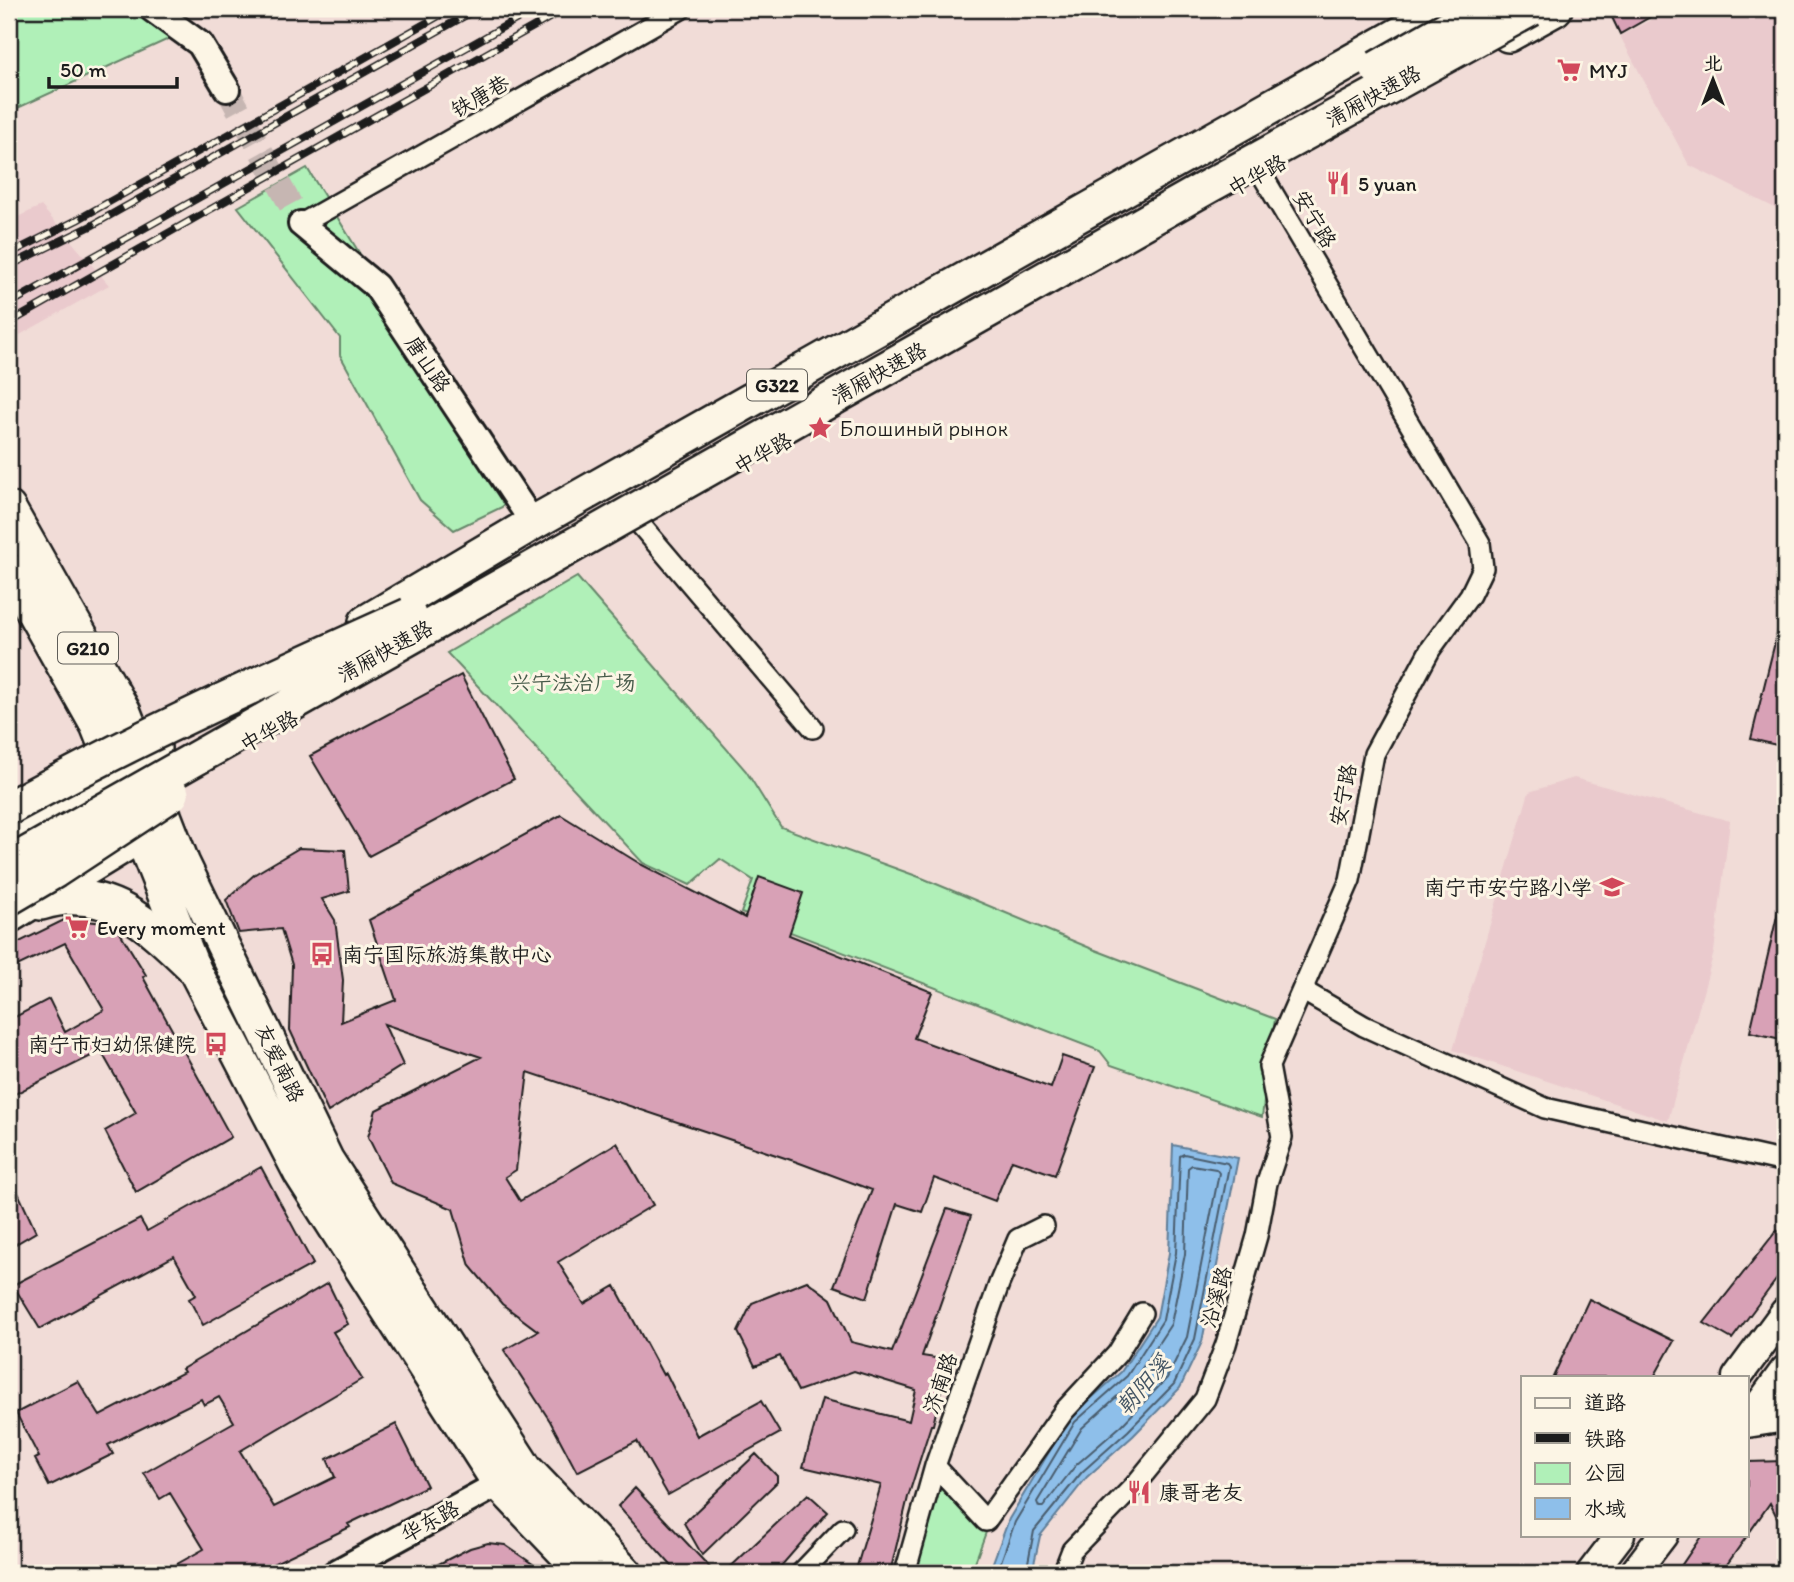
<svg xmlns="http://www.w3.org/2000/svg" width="1794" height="1582" font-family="Itim,'LXGW WenKai TC',sans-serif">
<rect width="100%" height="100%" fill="#f1dcd7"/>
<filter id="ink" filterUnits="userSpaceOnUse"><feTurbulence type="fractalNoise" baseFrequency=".0143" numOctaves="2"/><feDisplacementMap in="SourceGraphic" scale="14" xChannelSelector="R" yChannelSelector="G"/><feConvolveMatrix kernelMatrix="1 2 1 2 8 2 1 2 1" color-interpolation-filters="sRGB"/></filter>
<g filter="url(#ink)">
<!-- built -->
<path fill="#eacacd" d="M1671,9H1785V213L1689,165L1620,36Z
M41,206L109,285L9,341V221Z
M1574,778L1730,821L1714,952L1668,1121L1453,1050L1529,792Z"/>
<!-- green -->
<path fill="#b0f0b8" stroke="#66866a" stroke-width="2" d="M9,9H137L173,37L9,112Z
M307,168L504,488L508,499L502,507L454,530L420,500L340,355V338L238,207Z
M577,577L746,771L781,827L922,878L1090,948L1275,1019L1262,1117L1111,1065L1100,1051L741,913L753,880L720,859L690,885L643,863L447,653Z
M945,1472L989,1524L971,1573H915Z"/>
<!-- water -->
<path fill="#8ebfea" stroke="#607e98" stroke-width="2" d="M1173,1145L1238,1158L1202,1342L1180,1388L1133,1436L1087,1477L1040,1536L1032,1573H989L1009,1519L1070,1417L1121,1372L1157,1317L1169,1253Z"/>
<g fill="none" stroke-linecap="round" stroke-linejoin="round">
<!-- shore -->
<path stroke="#4a5d6e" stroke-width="2" d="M1192,1165L1216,1169L1219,1173L1187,1337L1167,1378L1122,1425L1076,1465L1043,1507H1039L1037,1502L1082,1428L1133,1382L1171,1324L1185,1254L1188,1168Z
M997,1573L1015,1522L1075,1422L1127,1376L1163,1320L1176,1253L1180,1156L1184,1154L1227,1163L1229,1166L1195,1339L1174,1384L1128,1431L1082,1472L1034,1531L1026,1573"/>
</g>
<!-- building -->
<path fill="#d8a1b6" stroke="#1c1c1c" stroke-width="2" d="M1608,9H1664L1620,34Z
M1780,622L1785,623V747L1751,739Z
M461,675L514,779L369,856L310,756Z
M561,815L642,865L745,918L759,877L803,893L789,935L932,992L914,1038L1051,1088L1062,1056L1095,1067L1055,1175L1012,1160L995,1201L934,1178L922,1212L897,1204L867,1298L834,1286L872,1190L797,1162L528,1072L516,1170L505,1177L520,1201L617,1143L653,1205L558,1262L584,1304L615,1286L663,1375L666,1373L697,1436L761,1401L780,1433L668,1495L637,1441L577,1472L550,1421L504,1350L538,1331L502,1304L470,1266L453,1209L391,1183L368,1137L376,1110L481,1057L384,1024L403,1065L328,1112L290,1030L292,965L281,929L239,933L226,900L255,874L299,848L345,850L349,891L322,899L335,920L343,980L341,1022L396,1000L369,920Z
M1780,903L1785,904V1040L1750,1032Z
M66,919L105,923L119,931L146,975L143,977L231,1137L136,1192L105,1131L136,1113L101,1051L9,1097V1020L49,999L65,1032L104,1010L65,943L9,970V947Z
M261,1167L313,1264L203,1325L189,1299L196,1295L174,1256L40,1329L13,1285L140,1219L147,1231Z
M9,1173L36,1232L9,1248Z
M947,1209L971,1216L922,1356L948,1360L933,1425H931L908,1497L890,1573H855L881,1485L803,1467L822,1399L909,1421L916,1390L854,1371L798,1391L780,1356L755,1366L738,1332L752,1303L807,1281L831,1299L851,1342L892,1352Z
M1777,1230L1785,1239V1268L1732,1339L1704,1323Z
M328,1283L348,1324L333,1332L362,1379L240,1451L274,1507L335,1477L327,1459L396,1424L427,1486L348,1524L350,1527L254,1573H161L204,1549L170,1493L160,1499L144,1473L234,1422L219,1397L204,1405L201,1399L108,1445L113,1454L49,1486L35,1459L39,1457L16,1413L78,1381L100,1416L184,1372L182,1369Z
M1589,1299L1674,1341L1654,1377H1553Z
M756,1454L777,1476V1482L702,1555L684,1523Z
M1785,1461V1534L1770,1503L1721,1573H1693L1681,1566L1702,1535H1747V1462Z
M635,1488L700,1557L715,1573H678L618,1506Z
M808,1494L828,1512L775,1573H724Z
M488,1543L505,1545L534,1565L526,1573H421L470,1548Z"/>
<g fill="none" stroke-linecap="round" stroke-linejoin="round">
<!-- tertiary-tunnel -->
<path stroke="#c6b6b2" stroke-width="24" stroke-dasharray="24 12" stroke-linecap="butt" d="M227,89L301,224"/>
<!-- minor casing -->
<g stroke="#1c1c1c" stroke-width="24">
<path id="minor" d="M1261,173L1480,543L1483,568L1470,595L1430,650L1374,754L1350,880L1302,990L1364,1026L1545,1108L1785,1162
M301,224L681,9
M639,523L813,728
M935,1466L986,1521L1064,1411L1117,1354L1142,1313
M801,1573L843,1529
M905,1573L935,1466L999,1284L1018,1239L1044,1226
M1063,1573L1072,1550L1135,1485L1205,1399L1226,1344L1257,1236L1267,1183L1282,1137L1269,1066L1302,990"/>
</g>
<!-- tertiary casing -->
<g stroke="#1c1c1c" stroke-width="30">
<path id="tertiary" d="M152,9L200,44L227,89
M301,224L376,286L533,523
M335,1573L513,1476"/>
</g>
<!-- secondary casing -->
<g stroke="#1c1c1c" stroke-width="33">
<path id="secondary" d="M1737,1377L1785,1312
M1747,1422L1785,1370
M1747,1423L1785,1417
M1591,1573L1620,1535
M1634,1573L1663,1535"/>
</g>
<!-- primary casing -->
<g stroke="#1c1c1c" stroke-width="37">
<path id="primary" d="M9,508L124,711L183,863L327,1160L526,1469L626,1573
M9,570L97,726L193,967L300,1173L499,1484L584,1573"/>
</g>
<!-- trunk casing -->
<g stroke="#1c1c1c" stroke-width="38">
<path id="trunk" d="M1508,35L1555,9
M366,622L533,523L1444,9
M9,827L115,771L154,748
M41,903C105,882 150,925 193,967
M9,916L141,835L157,794"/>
</g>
<!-- minor -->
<use href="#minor" stroke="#fcf5e5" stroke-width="19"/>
<!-- tertiary -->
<use href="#tertiary" stroke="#fcf5e5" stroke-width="24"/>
<!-- secondary -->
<use href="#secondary" stroke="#fcf5e5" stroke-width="28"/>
<!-- primary -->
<use href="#primary" stroke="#fcf5e5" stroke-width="32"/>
<!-- trunk -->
<use href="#trunk" stroke="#fcf5e5" stroke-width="33"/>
<!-- rail casing -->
<g stroke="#1c1c1c" stroke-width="8">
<path id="rail" d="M9,254L77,220L451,9
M9,266L91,226L477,9
M9,304L535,9
M9,323L565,9"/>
</g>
<!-- rail -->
<use href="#rail" stroke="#fcf5e5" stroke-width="5" stroke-dasharray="16" stroke-linecap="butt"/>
<!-- trunk-bridge casing -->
<g stroke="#1c1c1c" stroke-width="38" stroke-linecap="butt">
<path id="trunk-bridge" d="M1377,68L1481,9
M9,808C139,736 274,676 409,615
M9,864L1209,186L1531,9
M9,898L55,871L172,794"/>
</g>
<!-- trunk-bridge -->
<use href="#trunk-bridge" stroke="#fcf5e5" stroke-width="33"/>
</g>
</g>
<!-- icons -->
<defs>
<g id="supermarket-bare" transform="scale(1.89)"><path d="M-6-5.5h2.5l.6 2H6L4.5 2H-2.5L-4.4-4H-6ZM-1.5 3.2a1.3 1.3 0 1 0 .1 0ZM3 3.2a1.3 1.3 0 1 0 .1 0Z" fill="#d1495b" stroke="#fcf5e5" stroke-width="2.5" paint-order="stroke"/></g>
<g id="restaurant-bare" transform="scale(1.89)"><path d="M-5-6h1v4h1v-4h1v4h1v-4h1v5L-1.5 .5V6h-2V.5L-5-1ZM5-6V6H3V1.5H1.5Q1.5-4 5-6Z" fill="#d1495b" stroke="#fcf5e5" stroke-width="2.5" paint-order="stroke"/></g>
<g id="sight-bare" transform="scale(1.89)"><path d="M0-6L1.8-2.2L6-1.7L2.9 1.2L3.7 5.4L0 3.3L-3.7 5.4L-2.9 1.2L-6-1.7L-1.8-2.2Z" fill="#d1495b" stroke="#fcf5e5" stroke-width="2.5" paint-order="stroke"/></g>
<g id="school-bare" transform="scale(1.89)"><path d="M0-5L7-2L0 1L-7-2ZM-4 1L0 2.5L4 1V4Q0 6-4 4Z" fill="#d1495b" stroke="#fcf5e5" stroke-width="2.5" paint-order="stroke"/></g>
<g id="bus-bare" transform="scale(1.89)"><path d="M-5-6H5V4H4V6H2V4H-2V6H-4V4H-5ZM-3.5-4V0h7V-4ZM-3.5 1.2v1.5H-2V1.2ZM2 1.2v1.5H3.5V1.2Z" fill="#d1495b" stroke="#fcf5e5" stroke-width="2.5" paint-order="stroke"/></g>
</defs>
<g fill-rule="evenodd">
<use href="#supermarket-bare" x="1569" y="70"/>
<use href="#restaurant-bare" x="1338" y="183"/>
<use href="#sight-bare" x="820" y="428"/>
<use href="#school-bare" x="1612" y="887"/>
<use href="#supermarket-bare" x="77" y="927"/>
<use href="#bus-bare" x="322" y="954"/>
<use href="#bus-bare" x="216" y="1044"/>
<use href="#restaurant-bare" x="1139" y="1492"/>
</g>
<g text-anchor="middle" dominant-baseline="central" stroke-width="6" stroke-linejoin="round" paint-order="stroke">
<!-- shield labels -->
<g fill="#fcf5e5" stroke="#5f5d58" stroke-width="2">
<rect x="747" y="369.5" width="60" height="31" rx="5"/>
<rect x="58" y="632.5" width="60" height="31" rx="5"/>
</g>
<g font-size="19" font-weight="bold" fill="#1c1c1c">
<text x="777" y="385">G322</text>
<text x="88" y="648">G210</text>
</g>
<!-- poi labels -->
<g font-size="21" fill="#1c1c1c" stroke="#fcf5e5" text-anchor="start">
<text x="1589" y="70">MYJ</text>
<text x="1358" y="183">5 yuan</text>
<text x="840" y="428">Блошиный рынок</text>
<text x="1592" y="887" text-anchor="end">南宁市安宁路小学</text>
<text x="97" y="927">Every moment</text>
<text x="342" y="954">南宁国际旅游集散中心</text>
<text x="196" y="1044" text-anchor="end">南宁市妇幼保健院</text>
<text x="1159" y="1492">康哥老友</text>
</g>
<!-- street labels -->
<g font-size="21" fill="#1c1c1c" stroke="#fcf5e5">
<text transform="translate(480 96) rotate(-30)">铁唐巷</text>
<text transform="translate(1373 96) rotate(-29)">清厢快速路</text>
<text transform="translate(1257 175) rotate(-29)">中华路</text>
<text transform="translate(1315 219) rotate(59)">安宁路</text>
<text transform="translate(428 364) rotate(56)">唐山路</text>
<text transform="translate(879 373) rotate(-29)">清厢快速路</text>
<text transform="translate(763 453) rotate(-29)">中华路</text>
<text transform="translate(385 651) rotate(-29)">清厢快速路</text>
<text transform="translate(269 731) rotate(-29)">中华路</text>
<text transform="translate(1343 795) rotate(-79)">安宁路</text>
<text transform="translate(280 1063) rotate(64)">友爱南路</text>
<text transform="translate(1216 1297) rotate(-74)">沿溪路</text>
<text transform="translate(940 1383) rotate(-71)">济南路</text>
<text transform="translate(430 1521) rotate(-29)">华东路</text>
</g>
<!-- park labels -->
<g font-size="21" fill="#485c4b" stroke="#fcf5e5">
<text x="573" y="682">兴宁法治广场</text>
</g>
<!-- water labels -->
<g font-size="23" font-style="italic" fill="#445564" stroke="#fcf5e5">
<text transform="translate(1143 1385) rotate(-49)">朝阳溪</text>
</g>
</g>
<!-- margin -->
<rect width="1794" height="1582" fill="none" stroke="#fcf5e5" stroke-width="35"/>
<rect x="18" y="18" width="1759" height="1547" fill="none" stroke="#1c1c1c" stroke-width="2.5" filter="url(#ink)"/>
<!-- legend -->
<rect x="1521" y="1376" width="228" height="161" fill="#fcf5e5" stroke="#a29e95" stroke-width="2"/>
<rect x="1535" y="1398" width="35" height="10" fill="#fcf5e5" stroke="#a29e95" stroke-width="2"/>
<text x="1584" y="1410" font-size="21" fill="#1c1c1c">道路</text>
<rect x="1535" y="1433" width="35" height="10" fill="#1c1c1c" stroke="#a29e95" stroke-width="2"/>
<text x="1584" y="1446" font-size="21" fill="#1c1c1c">铁路</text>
<rect x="1535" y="1463" width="35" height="21" fill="#b0f0b8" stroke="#a29e95" stroke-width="2"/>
<text x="1584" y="1480" font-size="21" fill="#1c1c1c">公园</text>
<rect x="1535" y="1498" width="35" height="21" fill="#8ebfea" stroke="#a29e95" stroke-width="2"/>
<text x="1584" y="1516" font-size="21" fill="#1c1c1c">水域</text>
<!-- north arrow -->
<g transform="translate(1713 80)" stroke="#fcf5e5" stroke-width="5" paint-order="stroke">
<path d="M0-5L12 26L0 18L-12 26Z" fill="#1c1c1c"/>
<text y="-10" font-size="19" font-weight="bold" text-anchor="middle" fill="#1c1c1c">北</text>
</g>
<!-- scale -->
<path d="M49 77v10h128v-10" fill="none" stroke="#1c1c1c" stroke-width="3.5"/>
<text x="60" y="77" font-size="21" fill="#1c1c1c" stroke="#fcf5e5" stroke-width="5" paint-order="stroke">50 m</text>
</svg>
